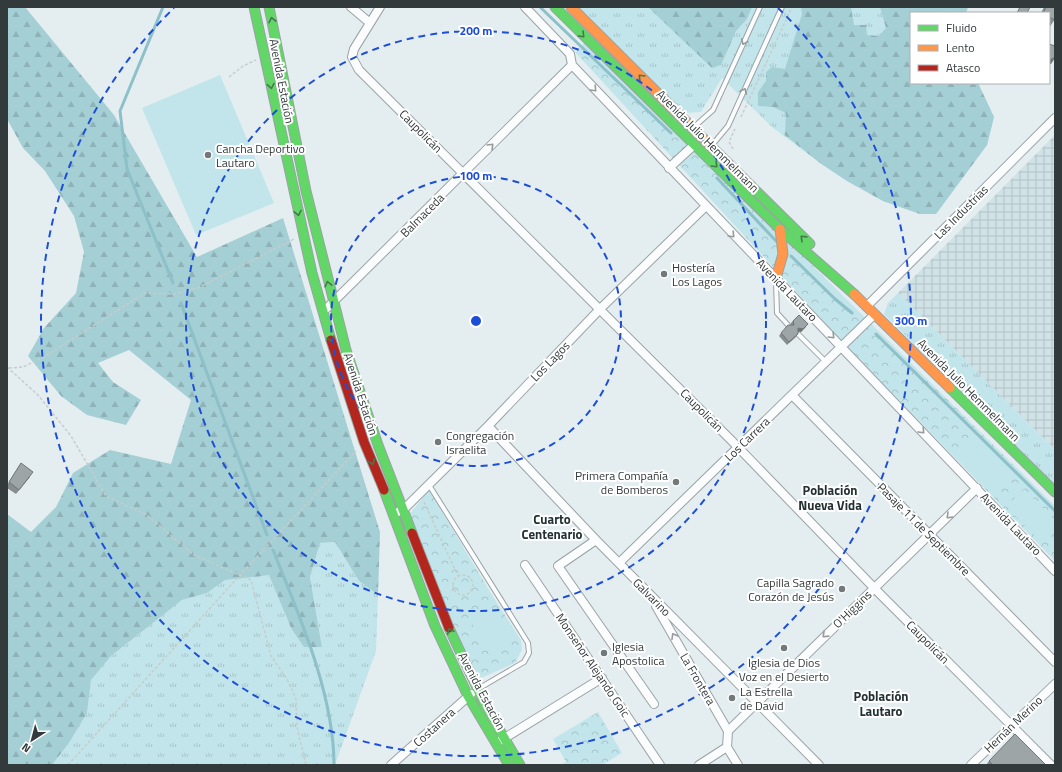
<svg xmlns="http://www.w3.org/2000/svg" width="1062" height="772" font-family="'Titillium Web',sans-serif">
<defs>
<pattern id="industrial-grid" width="8" height="8" patternUnits="userSpaceOnUse"><rect width="8" height="8" fill="#d0e2e6"/><path d="M0 4h8M4 0v8" fill="none" stroke="#b3c3c6"/></pattern>
<pattern id="grass-tufts" width="24" height="20" patternUnits="userSpaceOnUse"><rect width="24" height="20" fill="#c1e5ea"/><path d="M3 7l-1-3M5 7V3M7 7l1-3M15 17l-1-3M17 17v-4M19 17l1-3" fill="none" stroke="#a6c5ca"/></pattern>
<pattern id="forest-firs" width="22" height="20" patternUnits="userSpaceOnUse"><rect width="22" height="20" fill="#a4cfd5"/><path d="M5 1l3.5 6h-7zM16 11l3.5 6h-7z" fill="#8eb2b8"/></pattern>
<pattern id="park-crowns" width="20" height="18" patternUnits="userSpaceOnUse"><rect width="20" height="18" fill="#c1e5ea"/><path d="M2 6a3 3 0 1 1 6 0M12 15a3 3 0 1 1 6 0" fill="none" stroke="#a6c5ca"/></pattern>
</defs>
<rect width="100%" height="100%" fill="#e4eef0"/>
<!-- industrial -->
<path fill="url(#industrial-grid)" d="M1055,135V450L898,293Z"/>
<!-- grass -->
<path fill="url(#grass-tufts)" d="M578,7H968L966,13H911V83H978L994,117L987,145L936,214H920L883,201L847,181L820,163L772,127L722,78L701,112L684,113Z
M898,293L1055,450V485L884,314L888,303Z
M335,542L359,581L378,595L376,651L335,765H52L69,743L87,713L91,680L111,656L182,600L207,593L225,580L269,574L291,628L322,646L310,577L320,543Z"/>
<!-- forest -->
<path fill="url(#forest-firs)" d="M7,7H25L114,115L197,257L283,218L380,532L378,595L359,581L335,542L320,543L310,577L322,647H304L291,628L269,575L225,580L207,593L182,600L111,656L91,680L87,713L69,743L52,765H7V514L31,532L56,507L73,473L110,450L171,464L191,400L129,350L98,363L113,382L141,400L126,425L87,415L61,396L28,356L44,328L76,293L84,252L74,216L45,171L23,148L7,119Z
M648,7H752L747,19L736,31L721,65L712,68Z
M801,7H851L854,25H866L867,35L879,36L886,28L880,7H968L966,13H911V83H978L994,117L987,145L936,214H920L883,201L847,181L820,163L785,135L786,113L773,107L758,106V92L766,81V72L772,67L785,69L802,14Z"/>
<!-- park -->
<path fill="url(#park-crowns)" d="M586,41L1055,506V561L834,333L575,52Z
M429,490L492,595L521,640L522,650L515,663L481,678L473,670L456,634L409,515Z
M598,712L622,753L602,765H561L566,762L553,739Z"/>
<!-- pitch -->
<path fill="#c1e5ea" d="M220,75L274,203L196,235L142,108Z
M975,437L1011,473L994,491L957,454Z
M1024,489L1055,521V523L1038,539L1006,506Z
M491,607L512,640L490,653L470,620Z"/>
<g fill="none" stroke-linecap="round" stroke-linejoin="round">
<!-- stream -->
<path stroke="#8dc0c8" stroke-width="3" d="M163,7L120,111L127,169L173,283
M540,7L671,133
M717,178L776,241
M791,256L835,299L852,313
M181,303L267,535
M876,334L1055,511
M273,550C299,615 334,694 334,765"/>
<!-- lane casing -->
<g stroke="#9ba2a4" stroke-width="6">
<path id="lane" d="M695,126L713,110L760,7
M713,144L728,126L782,7
M776,281L777,313L789,326
M798,334L826,362
M429,485L528,643L529,653L524,662L478,689"/>
</g>
<!-- street casing -->
<g stroke="#9ba2a4" stroke-width="10">
<path id="street" d="M351,7L370,23
M380,7L354,49L352,57L359,70L732,441L880,594L1051,765
M525,7L570,54L572,65C732,234 894,402 1055,571
M669,168L694,145
M867,306L1055,118
M323,312L572,65
M792,395L1055,662
M488,426L596,540L819,765
M398,512L404,509L488,426L600,309L705,207
M596,540L558,566L654,704
M619,563L875,314
M525,565L660,765
M656,606L728,731L727,747L738,765
M728,731L977,488
M500,741L602,678
M391,765L471,694
M699,765L727,747
M971,765L1055,684"/>
</g>
<!-- fast casing -->
<g stroke="#9ba2a4" stroke-width="11">
<path id="fast" d="M254,7L312,273L331,340
M269,7L306,191L346,350L378,445L412,533
M555,7L780,229L854,294
M750,185L810,244
M950,388L1055,492
M384,490L435,626L468,696L509,765
M449,628L486,707L520,765"/>
</g>
<!-- slow casing -->
<g stroke="#9ba2a4" stroke-width="11">
<path id="slow" d="M571,7L750,185
M776,278L783,254L780,229
M854,294L950,388"/>
</g>
<!-- jam casing -->
<g stroke="#9ba2a4" stroke-width="11">
<path id="jam" d="M331,340L364,442L384,490
M412,533L449,628"/>
</g>
<!-- path -->
<path stroke="#c8cccc" stroke-width="1.5" stroke-dasharray="3 2" stroke-linecap="butt" d="M229,77L243,66L256,60
M741,117L792,7
M733,149L729,142L735,129
M7,367L38,395L71,436L106,496L147,515L194,555L251,580L271,656L287,679L296,699L297,727L306,765
M9,368L23,367L44,357L145,293L176,294L200,287L294,239
M424,502L458,576
M453 585a10 10 0 1 1 20 0a10 10 0 1 1-20 0Z
M68,765L240,575L356,451"/>
<!-- lane -->
<use href="#lane" stroke="#fbfcfd" stroke-width="4"/>
<!-- street -->
<use href="#street" stroke="#fbfcfd" stroke-width="8"/>
<!-- fast -->
<use href="#fast" stroke="#63d668" stroke-width="9"/>
<!-- slow -->
<use href="#slow" stroke="#ff974d" stroke-width="9"/>
<!-- jam -->
<use href="#jam" stroke="#b3261e" stroke-width="9"/>
</g>
<!-- wall -->
<path fill="#888e90" d="M1044,7H1055V19L1049,28V13H1041Z
M793,321L806,327L801,332L798,331L796,337L787,345L779,336L781,333L791,325V323Z
M21,463L30,477L16,494L7,488V485Z
M989,761L1046,765H986Z"/>
<!-- shaded-wall -->
<path fill="#6f7475" d="M1055,58L1051,64H1049V59Z
M808,324L801,332L796,331L798,328Z"/>
<!-- building -->
<path fill="#9ea5a7" stroke="#6f7475" d="M1020,7H1030L1027,13H1017Z
M1046,7H1055V20L1049,17V13H1043Z
M1049,44L1055,46V57L1050,60L1049,59Z
M799,315L808,324L803,329L798,328V334L789,342L781,333L788,325H794L793,321Z
M21,463L33,472L19,490L9,482Z
M1015,734L1046,765H993L989,761Z"/>
<!-- one-way arrows -->
<defs><path id="oneway-chevron" d="M-2-3.5L2.5 0L-2 3.5" fill="none" stroke-width="1.6" stroke-linecap="round" stroke-linejoin="round"/></defs>
<g stroke="#46784d">
<use href="#oneway-chevron" transform="translate(272 20) rotate(-102)"/>
<use href="#oneway-chevron" transform="translate(582 35) rotate(45)"/>
<use href="#oneway-chevron" transform="translate(641 77) rotate(-135)"/>
<use href="#oneway-chevron" transform="translate(271 86) rotate(80)"/>
<use href="#oneway-chevron" transform="translate(715 165) rotate(45)"/>
<use href="#oneway-chevron" transform="translate(298 213) rotate(78)"/>
<use href="#oneway-chevron" transform="translate(803 238) rotate(-136)"/>
<use href="#oneway-chevron" transform="translate(328 284) rotate(-104)"/>
<use href="#oneway-chevron" transform="translate(331 339) rotate(74)"/>
<use href="#oneway-chevron" transform="translate(372 462) rotate(68)"/>
<use href="#oneway-chevron" transform="translate(450 631) rotate(-115)"/>
</g>
<g stroke="#979b9c">
<use href="#oneway-chevron" transform="translate(744 42) rotate(114)"/>
<use href="#oneway-chevron" transform="translate(594 89) rotate(47)"/>
<use href="#oneway-chevron" transform="translate(744 91) rotate(-65)"/>
<use href="#oneway-chevron" transform="translate(491 146) rotate(-45)"/>
<use href="#oneway-chevron" transform="translate(732 235) rotate(46)"/>
<use href="#oneway-chevron" transform="translate(832 336) rotate(46)"/>
<use href="#oneway-chevron" transform="translate(922 431) rotate(47)"/>
<use href="#oneway-chevron" transform="translate(949 516) rotate(136)"/>
<use href="#oneway-chevron" transform="translate(825 635) rotate(136)"/>
<use href="#oneway-chevron" transform="translate(674 636) rotate(-120)"/>
</g>
<!-- distance rings -->
<g fill="none" stroke="#1d4ed8" stroke-width="2" stroke-dasharray="7 5">
<circle cx="476" cy="321" r="145"/>
<circle cx="476" cy="321" r="290"/>
<path d="M778 8A435 435 0 1 1 174 8"/>
</g>
<!-- markers -->
<g fill="#71797a" stroke="#fff" stroke-width="1.5">
<circle cx="208" cy="155" r="4"/>
<circle cx="664" cy="274" r="4"/>
<circle cx="438" cy="442" r="4"/>
<circle cx="676" cy="482" r="4"/>
<circle cx="842" cy="589" r="4"/>
<circle cx="784" cy="648" r="4"/>
<circle cx="604" cy="653" r="4"/>
<circle cx="732" cy="698" r="4"/>
</g>
<g text-anchor="middle" dominant-baseline="central" stroke-width="4" stroke-linejoin="round" paint-order="stroke">
<!-- street labels -->
<g font-size="12" fill="#333a3b" stroke="#fff">
<text transform="translate(282 81) rotate(79)">Avenida Estación</text>
<text transform="translate(421 131) rotate(45)">Caupolicán</text>
<text transform="translate(708 141) rotate(45)">Avenida Julio Hemmelmann</text>
<text transform="translate(961 212) rotate(-45)">Las Industrias</text>
<text transform="translate(422 215) rotate(-45)">Balmaceda</text>
<text transform="translate(787 290) rotate(46)">Avenida Lautaro</text>
<text transform="translate(550 361) rotate(-46)">Los Lagos</text>
<text transform="translate(969 390) rotate(45)">Avenida Julio Hemmelmann</text>
<text transform="translate(361 394) rotate(72)">Avenida Estación</text>
<text transform="translate(702 410) rotate(45)">Caupolicán</text>
<text transform="translate(747 439) rotate(-44)">Los Carrera</text>
<text transform="translate(1011 524) rotate(46)">Avenida Lautaro</text>
<text transform="translate(924 529) rotate(45)">Pasaje 11 de Septiembre</text>
<text transform="translate(652 597) rotate(45)">Galvarino</text>
<text transform="translate(852 609) rotate(-44)">O'Higgins</text>
<text transform="translate(928 642) rotate(45)">Caupolicán</text>
<text transform="translate(593 665) rotate(56)">Monseñor Alejando Goic</text>
<text transform="translate(698 679) rotate(60)">La Frontera</text>
<text transform="translate(482 691) rotate(62)">Avenida Estación</text>
<text transform="translate(1013 724) rotate(-44)">Hernán Merino</text>
<text transform="translate(434 727) rotate(-42)">Costanera</text>
</g>
<!-- poi labels -->
<g font-size="12" fill="#333a3b" stroke="#fff" text-anchor="start">
<text x="216" y="148">Cancha Deportivo<tspan x="216" dy="14">Lautaro</tspan></text>
<text x="672" y="267">Hostería<tspan x="672" dy="14">Los Lagos</tspan></text>
<text x="446" y="435">Congregación<tspan x="446" dy="14">Israelita</tspan></text>
<text x="668" y="475" text-anchor="end">Primera Compañía<tspan x="668" dy="14">de Bomberos</tspan></text>
<text x="834" y="582" text-anchor="end">Capilla Sagrado<tspan x="834" dy="14">Corazón de Jesús</tspan></text>
<text x="612" y="646">Iglesia<tspan x="612" dy="14">Apostolica</tspan></text>
<text x="784" y="662" text-anchor="middle">Iglesia de Dios<tspan x="784" dy="14">Voz en el Desierto</tspan></text>
<text x="740" y="691">La Estrella<tspan x="740" dy="14">de David</tspan></text>
</g>
<!-- neighbourhood labels -->
<g font-size="13" font-weight="bold" fill="#233133" stroke="#fff">
<text x="830" y="490">Población<tspan x="830" dy="15">Nueva Vida</tspan></text>
<text x="552" y="519">Cuarto<tspan x="552" dy="15">Centenario</tspan></text>
<text x="881" y="696">Población<tspan x="881" dy="15">Lautaro</tspan></text>
</g>
</g>
<circle cx="476" cy="321" r="6" fill="#1d4ed8" stroke="#fff" stroke-width="2"/>
<g font-size="12" text-anchor="middle" font-weight="bold" fill="#1d4ed8" stroke="#fff" stroke-width="4" stroke-linejoin="round" paint-order="stroke">
<text x="476" y="35">200 m</text>
<text x="476" y="180">100 m</text>
<text x="911" y="325">300 m</text>
</g>
<!-- border -->
<rect width="1062" height="772" fill="none" stroke="#333a3b" stroke-width="16"/>
<!-- legend -->
<rect x="910" y="12" width="140" height="72" fill="#ffffff" stroke="#adb0b1"/>
<rect x="918" y="25" width="20" height="6" fill="#63d668" stroke="#adb0b1"/>
<text x="946" y="32" font-size="12" fill="#333a3b">Fluido</text>
<rect x="918" y="45" width="20" height="6" fill="#ff974d" stroke="#adb0b1"/>
<text x="946" y="52" font-size="12" fill="#333a3b">Lento</text>
<rect x="918" y="65" width="20" height="6" fill="#b3261e" stroke="#adb0b1"/>
<text x="946" y="72" font-size="12" fill="#333a3b">Atasco</text>
<!-- north arrow -->
<g transform="translate(32 740) rotate(216)" stroke="#ffffff" stroke-width="3" paint-order="stroke">
<path d="M0-3L7 15L0 10L-7 15Z" fill="#333a3b"/>
<text y="-6" font-size="11" font-weight="bold" text-anchor="middle" fill="#333a3b">N</text>
</g>
</svg>
